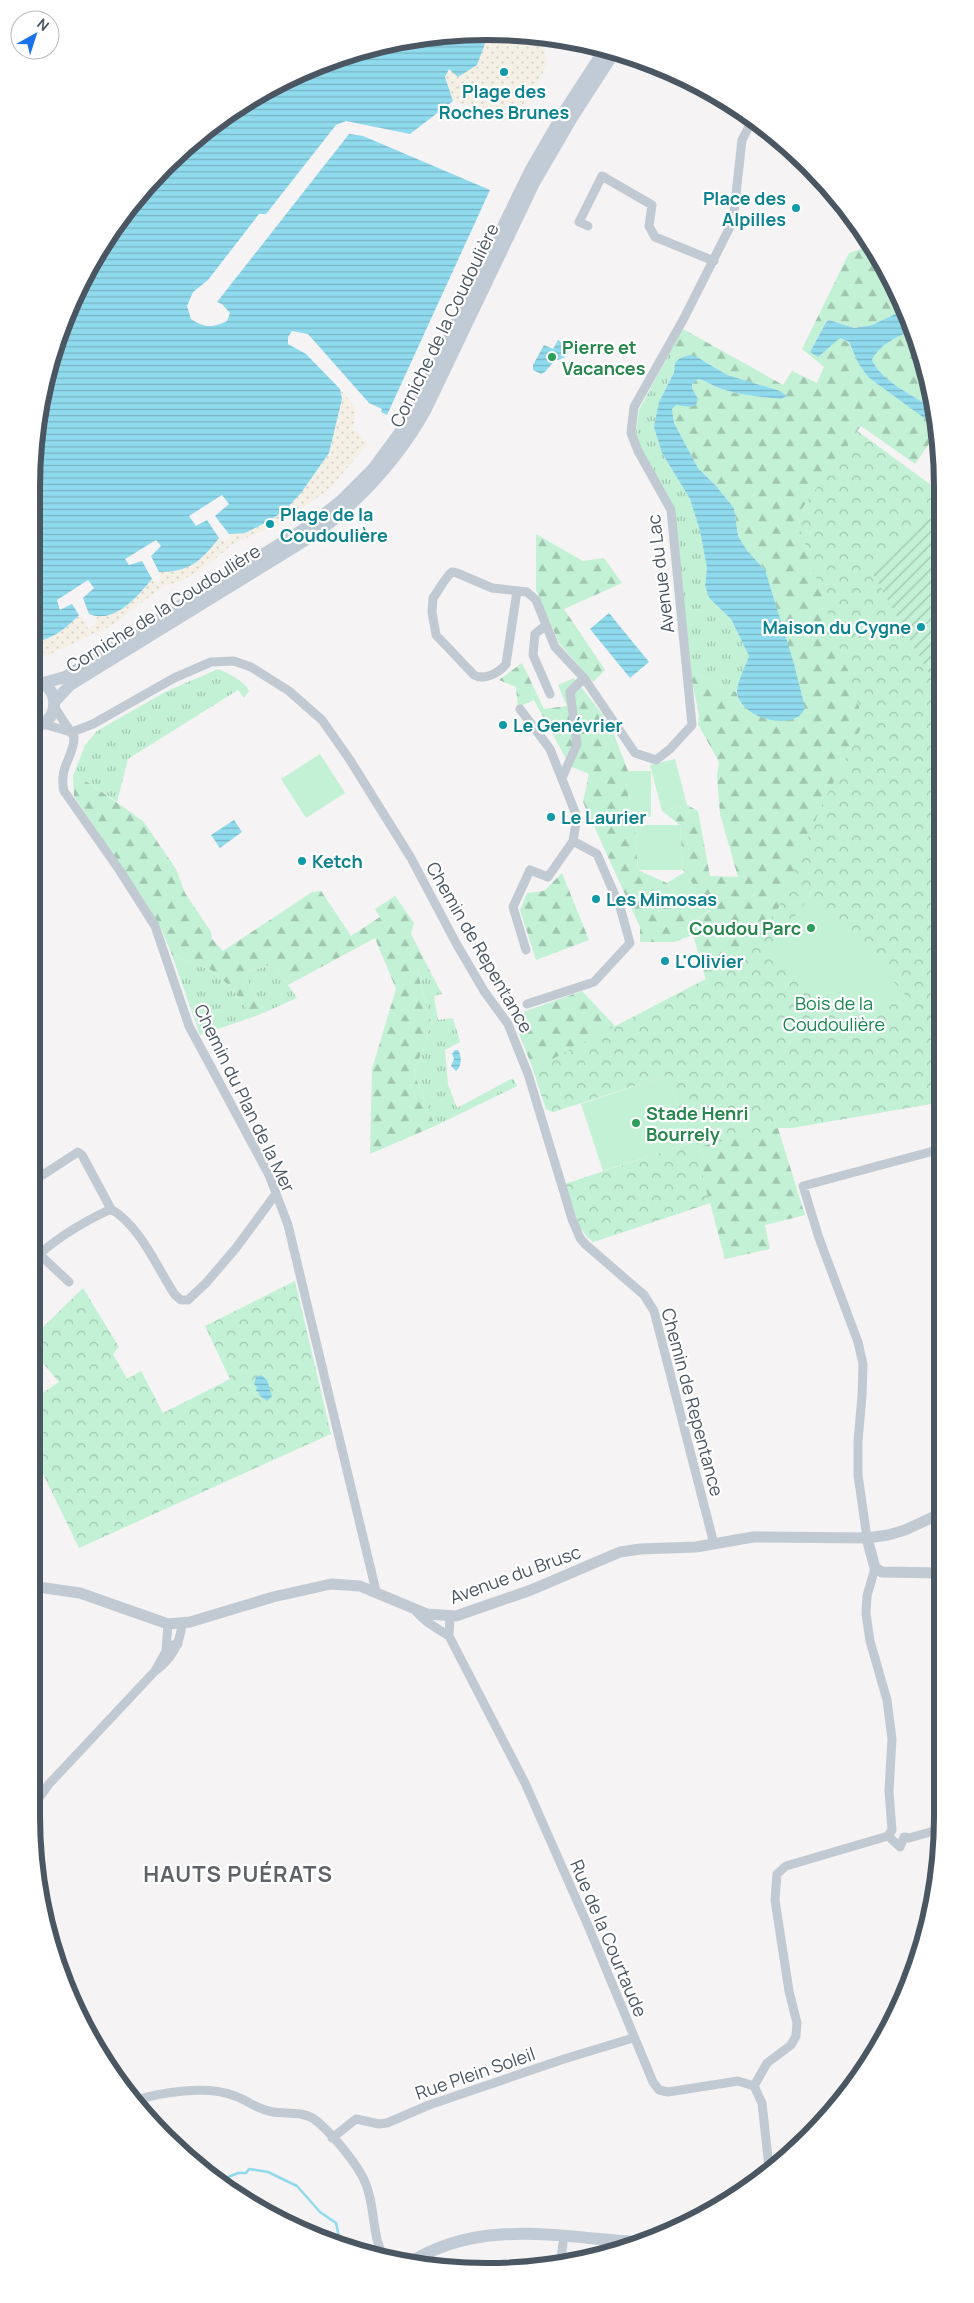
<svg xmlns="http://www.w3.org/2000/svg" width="974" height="2303" font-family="Manrope,sans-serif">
<defs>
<pattern id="grass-tufts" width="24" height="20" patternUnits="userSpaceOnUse" patternTransform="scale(1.25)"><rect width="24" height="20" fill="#c3f1d5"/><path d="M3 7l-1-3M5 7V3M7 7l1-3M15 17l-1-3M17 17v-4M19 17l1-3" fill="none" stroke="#a0c6b0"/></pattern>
<pattern id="forest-firs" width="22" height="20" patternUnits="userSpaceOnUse" patternTransform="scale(1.25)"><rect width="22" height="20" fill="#c3f1d5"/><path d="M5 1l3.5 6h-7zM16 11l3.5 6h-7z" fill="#a0c6b0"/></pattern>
<pattern id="sand-dots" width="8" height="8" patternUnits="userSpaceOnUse" patternTransform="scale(1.25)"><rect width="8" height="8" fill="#f5f0e5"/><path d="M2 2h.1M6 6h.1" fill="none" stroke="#d4d0c7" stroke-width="1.8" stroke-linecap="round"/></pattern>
<pattern id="park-crowns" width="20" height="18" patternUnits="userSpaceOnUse" patternTransform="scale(1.25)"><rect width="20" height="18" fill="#c3f1d5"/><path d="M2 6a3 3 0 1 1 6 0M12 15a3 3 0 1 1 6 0" fill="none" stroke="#a0c6b0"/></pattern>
<pattern id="garden-furrows" width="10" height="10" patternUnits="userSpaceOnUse" patternTransform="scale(1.25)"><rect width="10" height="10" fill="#c3f1d5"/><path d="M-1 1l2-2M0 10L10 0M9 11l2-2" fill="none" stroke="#a0c6b0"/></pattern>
<pattern id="water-rules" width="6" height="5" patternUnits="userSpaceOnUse" patternTransform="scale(1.25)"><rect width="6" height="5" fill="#90daee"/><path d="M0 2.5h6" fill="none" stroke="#78b4c4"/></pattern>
</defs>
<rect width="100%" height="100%" fill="#f5f3f3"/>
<!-- grass -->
<path fill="url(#grass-tufts)" d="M670,351L680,358L659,402L662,453L690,499L700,531L707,568L705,586L710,599L731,619L749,656L736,692L690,672L673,506L642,453L636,433L639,410Z
M218,669C230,674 243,680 249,691L244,698L238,690L128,759L117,802L89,783L73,776L85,745L97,731L165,692Z
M172,955L211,970L231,987L253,1017L200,1035Z
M273,964L297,998L263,1013L244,973Z
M417,969L431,973L442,994L434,996L438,1020L453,1018L460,1042L445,1050L448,1084L457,1108L513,1078L517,1086L435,1126L414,1074L431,1023Z"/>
<!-- forest -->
<path fill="url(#forest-firs)" d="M868,247L906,309L872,325L854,328L829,320L826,321L810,352L840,338L849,343L858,363L868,377L939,429V437L935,435L915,464L861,426L857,431L939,491L941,1072H938L941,1084L931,1086L936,1103L791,1128H778L805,1215L765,1225L770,1249L725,1259L710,1203L593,1242L586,1236L565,1184L690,1143L668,1075L553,1112L546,1109L533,1069L512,1016L582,991L616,1027L706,980L693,935L674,942H640V927L583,802L589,774L570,766L534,700L518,707L516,687L499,680L522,663L544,709L567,706L558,685L574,678L610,724L628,771V817L635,825L638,870L667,883L693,922L710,911L683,870L680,825L662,811L687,805L698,811L710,876L738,877L720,814L717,776L719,762L698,724L699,715L690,672L736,692L741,704L765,570L748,552L738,536L734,508L716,486L698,468L674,423L672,409L676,404L689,407L698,399L692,388V384L697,379C706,381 711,385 719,388C738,395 761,397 781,399L787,396L780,391C764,390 743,382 728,376C710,368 702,352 680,358L670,351L683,329L783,385L792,371L817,383L824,367L802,349L849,253Z
M913,330L934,409C914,396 882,382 872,360C880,344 897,337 913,330Z
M536,534L583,561L604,558L622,583L564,609L605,670L593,682L559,643L536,590Z
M73,776L89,783L143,821L176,869L185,893L211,932L212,939L223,951L312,892L321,891L351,936L380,917L375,909L395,896L414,923L411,934L431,973L417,970L431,1023L414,1074L435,1126L370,1154L372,1069L396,989L375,938L288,985L273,964L244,973L263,1013L253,1017L231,987L211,970L172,955L161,928L74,796Z
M562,873L589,940L536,960L520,910L527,893L544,891Z"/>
<!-- sand -->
<path fill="url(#sand-dots)" d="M484,33L542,35L547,64L530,99L511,117L453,101L445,77L449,68L486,41Z
M340,389L356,408L353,431L358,432L368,444L328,490L281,523L234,543L209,564L182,581L164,586L109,627L48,655L31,660V643C51,640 66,629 79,615L84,620L88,629L95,625L97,617C126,610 133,602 152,579L158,584L161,580L159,572C188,572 202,560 219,538L225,541L230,538L229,534L245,533L269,521L285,510L301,493L329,453L342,399Z"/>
<!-- park -->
<path fill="url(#park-crowns)" d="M857,431L939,491L941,1072H938L941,1084L931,1087L936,1103L791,1128H778L695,1148L710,1203L593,1242L580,1228L565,1184L690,1143L668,1075L553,1112L546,1109L533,1069L740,961L778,909L821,807L864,722L796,517Z
M295,1281L331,1434L79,1548L31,1449V1401L59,1382L31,1349V1339L83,1288L119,1347L113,1354L127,1379L141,1371L163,1413L230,1379L205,1326Z"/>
<!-- garden -->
<path fill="url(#garden-furrows)" d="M939,508L940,684L936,686L871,570Z"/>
<!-- pitch -->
<path fill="#c3f1d5" d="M320,754L345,793L306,818L281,779Z
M675,759L687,805L662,811L650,765Z
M628,771H651V817H628Z
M635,825H680L683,870H638Z
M685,872L710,910L693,922L667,883Z
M807,901L878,963L910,1001L853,1007L807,988L764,955Z
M668,1075L690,1143L603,1171L581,1104Z"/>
<!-- water -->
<path fill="url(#water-rules)" d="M457,32L484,33L486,41L477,65L458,77L449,69L445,77L453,101L410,134L346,121L336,125L266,214H259L208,280L193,292L187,306L191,319C204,328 212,328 227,321L230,313L222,304L217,302L349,134L363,136L490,190L387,415L381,412L382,409L369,403L308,334L292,331L288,337V344L306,354L340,389L342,399L329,453L301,493L285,510L269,521L245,533L229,534L215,516L229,504L222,495L189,516L196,526L207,520L219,538C201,561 190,572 159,572L151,556L161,546L156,540L125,559L129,565L142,561L152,579C137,597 115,624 89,614L83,598L94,588L88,580L57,600L60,610L72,604L79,615C66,629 51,640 31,643V487L56,340L92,259L145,186L210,125L286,78L369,47Z
M906,309L913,330C897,337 880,344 872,360C882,382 914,396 934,409L939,429L868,377L858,363L849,342L840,338L818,357L810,352L826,322L829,320L854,328L872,325Z
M558,340L568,348C570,360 559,357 553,363C548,367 547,372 541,374L533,370V365L544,345L553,349Z
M690,355L697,357L727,375L780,391L787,396L781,399C761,397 738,395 719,388C711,385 706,381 698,379L692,384V388L698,399L696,405L689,407L676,405L672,409L674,423L698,468L716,486L734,508L738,536L748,552L765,570L794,664L805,708C795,733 741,719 737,693C736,685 746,665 749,656L731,619L710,599L705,586L707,568L700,531L690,499L662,453L654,427L659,402L674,372L675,363L680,358Z
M609,613L649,662L630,678L590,629Z
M234,820L242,832L220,848L211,835Z
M455,1050H458C462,1056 462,1066 456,1071L451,1066L454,1059L452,1054Z
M261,1375L267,1380L272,1396L267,1401L259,1395L260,1393L256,1391L257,1387L254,1384L256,1377Z"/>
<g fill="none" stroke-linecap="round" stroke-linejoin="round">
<!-- stream -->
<path stroke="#90daee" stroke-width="2.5" d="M221,2180L238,2173H246L249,2169L268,2172L297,2186L320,2212L336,2223L340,2241"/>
<!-- minor -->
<path stroke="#c1cad2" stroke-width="9" d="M588,226L579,222L602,176L652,205L649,226L655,237L714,261
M517,591L506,664C499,673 484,681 474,675L436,635L432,612L433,598C439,590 446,576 452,572L457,573L492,588L527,592L536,600L555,647L584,678L635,753L656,760L670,749L692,725L671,510L638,451L631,433L634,407L683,320L733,221L742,140L753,119
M546,625L535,634L533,655L550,694
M55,708L74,737C75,755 58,767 64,791L120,871L155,926L189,1026L269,1175L288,1225L376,1591
M520,709L550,749L577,817L573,841L548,877L530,870L513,907L526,950
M43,724L71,732
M72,732L93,724L174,678L211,662L234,661L251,667L289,691L322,720L350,760L411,858L456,943L484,991L508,1024L528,1074L572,1219L580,1238L585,1244L644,1295L654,1311L714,1544
M562,778L577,744L570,692L584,678
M527,1004L594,982L630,943L620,907L597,854L573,841
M31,1117V1116
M31,1176L38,1178L78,1152L82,1155L111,1209
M39,1254L69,1282
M31,1262C54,1239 81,1223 111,1209C141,1227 156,1266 175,1295L181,1300H188L206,1283L236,1248L275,1195
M867,1538L858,1475V1441L862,1396L863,1364L858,1342L819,1238L803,1186L941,1149
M415,1610C424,1622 437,1628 449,1636L525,1783L589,1928L653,2082L659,2090L668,2092L738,2081L754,2086L762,2103L769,2167
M449,1636L450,1617
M178,1644L169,1646L155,1671C172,1659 180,1644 182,1624
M166,1650L168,1624
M31,1809L49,1784L155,1671
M888,1836L900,1847L904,1837
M904,1837L909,1838L941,1829
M754,2086L767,2063L791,2045L796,2036L797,2023L789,1991L775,1900L777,1874L786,1866L888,1836L892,1830L889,1791L892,1739L887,1700L870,1641L866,1614L867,1596L875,1568
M133,2101C161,2092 207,2085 235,2096C249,2101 256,2109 273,2112C286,2114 302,2111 314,2119C329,2130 352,2158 361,2174C377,2201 370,2237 385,2258
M332,2138L356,2119L379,2124L387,2123L429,2105L564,2059L633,2038
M560,2265L563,2243"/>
<!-- tertiary -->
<path stroke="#c1cad2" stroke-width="11" d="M867,1538L875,1568L882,1572L942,1573
M31,1586L80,1593L168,1624L190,1622L273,1597L331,1584L360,1586L427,1614L456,1616L531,1590L620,1552L640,1549L696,1547L753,1537L867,1538L888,1535L905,1530L942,1513"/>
<!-- secondary -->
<path stroke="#c1cbd6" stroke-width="12" d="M43,683L65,677L309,526L341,501L373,469L409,420L530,171L566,109L605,49
M55,701L70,685L317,533C362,498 399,458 426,409L534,183L573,116L615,51
M31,727C62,725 62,682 31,680
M408,2264C476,2219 556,2236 632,2242"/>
</g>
<!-- markers -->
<g fill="#0f9aa8" stroke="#fff" stroke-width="2">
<circle cx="504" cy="72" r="5"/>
<circle cx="796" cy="208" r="5"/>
<circle cx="270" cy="524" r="5"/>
<circle cx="921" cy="627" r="5"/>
<circle cx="503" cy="725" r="5"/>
<circle cx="551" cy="817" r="5"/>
<circle cx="302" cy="861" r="5"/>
<circle cx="596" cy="899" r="5"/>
<circle cx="665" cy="961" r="5"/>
</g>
<g fill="#2e9e5b" stroke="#fff" stroke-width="2">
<circle cx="552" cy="357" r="5"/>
<circle cx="811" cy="928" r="5"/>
<circle cx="636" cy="1123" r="5"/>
</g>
<g text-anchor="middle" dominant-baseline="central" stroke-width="4.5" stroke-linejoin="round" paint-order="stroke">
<!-- culture labels -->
<g font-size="18" font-weight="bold" fill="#0d838f" stroke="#fff" text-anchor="start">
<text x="504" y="91" text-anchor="middle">Plage des<tspan x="504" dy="21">Roches Brunes</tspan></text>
<text x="786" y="198" text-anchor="end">Place des<tspan x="786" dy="21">Alpilles</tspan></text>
<text x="280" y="514">Plage de la<tspan x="280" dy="21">Coudoulière</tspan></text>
<text x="911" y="627" text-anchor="end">Maison du Cygne</text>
<text x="513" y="725">Le Genévrier</text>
<text x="561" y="817">Le Laurier</text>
<text x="312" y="861">Ketch</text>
<text x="606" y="899">Les Mimosas</text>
<text x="675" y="961">L'Olivier</text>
</g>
<!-- street labels -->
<g font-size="18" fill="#4a5661" stroke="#fff">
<text transform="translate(444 325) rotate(-64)">Corniche de la Coudoulière</text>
<text transform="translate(660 574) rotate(-97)">Avenue du Lac</text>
<text transform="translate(163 608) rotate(-32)">Corniche de la Coudoulière</text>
<text transform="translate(480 947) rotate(60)">Chemin de Repentance</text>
<text transform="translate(245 1098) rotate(64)">Chemin du Plan de la Mer</text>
<text transform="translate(693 1402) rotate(75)">Chemin de Repentance</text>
<text transform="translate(515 1574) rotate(-20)">Avenue du Brusc</text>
<text transform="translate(609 1938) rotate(67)">Rue de la Courtaude</text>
<text transform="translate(475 2073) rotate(-19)">Rue Plein Soleil</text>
</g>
<!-- leisure labels -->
<g font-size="18" font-weight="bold" fill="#27864d" stroke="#fff" text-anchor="start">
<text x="562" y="347">Pierre et<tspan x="562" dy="21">Vacances</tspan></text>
<text x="801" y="928" text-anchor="end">Coudou Parc</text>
<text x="646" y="1113">Stade Henri<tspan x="646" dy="21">Bourrely</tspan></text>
</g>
<!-- park labels -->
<g font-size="18" fill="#17864f" stroke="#fff">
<text x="834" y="1003">Bois de la<tspan x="834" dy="21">Coudoulière</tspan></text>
</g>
<!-- district labels -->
<g font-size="22" font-weight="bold" letter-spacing="1" fill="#5f6368" stroke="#fff">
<text x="238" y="1874">HAUTS PUÉRATS</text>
</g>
</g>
<!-- crop -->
<path d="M0 0H974V2303H0ZM487 40H487A447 447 0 0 1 934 487V1816A447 447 0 0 1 487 2263H487A447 447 0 0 1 40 1816V487A447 447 0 0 1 487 40Z" fill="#fff" fill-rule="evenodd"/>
<path fill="none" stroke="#4a5661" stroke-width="6" d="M487 40H487A447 447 0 0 1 934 487V1816A447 447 0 0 1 487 2263H487A447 447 0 0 1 40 1816V487A447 447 0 0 1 487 40Z"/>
<!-- north arrow -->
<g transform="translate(35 35) rotate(39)"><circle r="24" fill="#ffffff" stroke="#b7bbc0"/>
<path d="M0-4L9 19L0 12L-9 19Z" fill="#1a73e8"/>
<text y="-8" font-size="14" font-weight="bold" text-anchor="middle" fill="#4a5661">N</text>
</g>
</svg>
